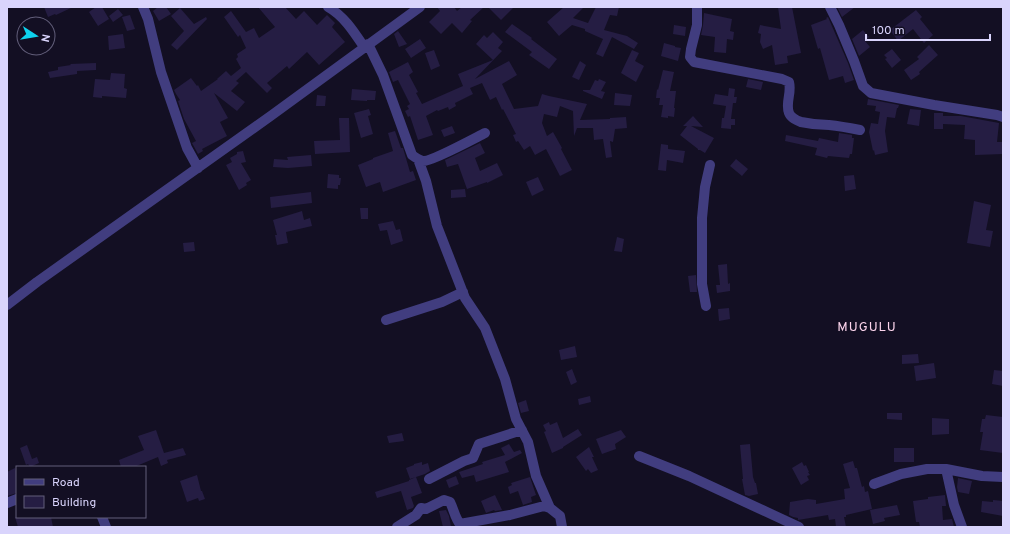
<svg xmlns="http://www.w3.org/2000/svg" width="1010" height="534" font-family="Overpass,sans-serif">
<rect width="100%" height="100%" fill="#130f23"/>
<!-- building -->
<path fill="#251d43" d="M44,7H73L56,15L55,14L48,17Z
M96,7H102L109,19L98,26L89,12Z
M158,7H166L171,14L159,21L153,11Z
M258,7H285L296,19L304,11L317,25L327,15L335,23L332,27L345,42L319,65L307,52L289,69L287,66L267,83L272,88L267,93L246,72L236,81L239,83L231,91L245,102L237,111L214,93L228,118L220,122L227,136L202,149L203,151L198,154L192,143L196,141L184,119L178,101L180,100L176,94L174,90L191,78L197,86L198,85L201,91L218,79H217L226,71L231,76L241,68L236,59L238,57L237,54L246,48L240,35L238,37L224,17L231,11L246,32L254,28L259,38L275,27Z
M437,7H454L457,11L462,7H484L470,20L472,21L462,33L452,23L441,34L429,22L440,11Z
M488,7H514L501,20Z
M564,7H584L573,18L588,23L596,7H619L617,16L610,15L604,30L627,36L638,43L634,49L612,37L603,57L596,54L603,39L585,31V29L572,25L559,36L547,22Z
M778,7H792L801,53L787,56L788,63L775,65L772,45L763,49L760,42L761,34L758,33L760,25L781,29Z
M837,7H855L842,17Z
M180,8L194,24L206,17L207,19L177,50L171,45L184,31L171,16Z
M118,9L123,15L113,22L109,16Z
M916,10L922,17L920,19L933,35L924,43L913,29L898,41L890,30Z
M704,13L732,19L730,31L734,32L733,40L727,39L726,53L714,52L715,37L701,35L703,25Z
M130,15L135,29L127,31L122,17Z
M828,17L848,63L854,80L845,83L843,76L829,80L820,48L818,49L811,25L827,19L826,18Z
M512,24L532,38L531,39L557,59L549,69L529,55L532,52L505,32Z
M674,25L686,27L685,36L673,34Z
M863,30L869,37L865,41L870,47L859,56L852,39Z
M398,31L407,44L399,47L394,34Z
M493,32L503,42L498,48L502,51L475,79L509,61L517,75L502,84L514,109L538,106L542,94L549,96L587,104L580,120L610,119V118L626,117L627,128L615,129L613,142L610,141L612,157L606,158L603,139L594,140L593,128H577L574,136L573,111L560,106L557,117L544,114L542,123L547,136L553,132L562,148L561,149L572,170L560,176L546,149L535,155L530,146L524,150L518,141L516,142L513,135L516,134L503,109L502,110L496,97L490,100L482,83L470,88L473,94L455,103L456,106L449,110L448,107L438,111L437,110L426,116L433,135L418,140L410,116L408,117L405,111L409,109L407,106L410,104L398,80L393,82L389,72L408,62L413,72L409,75L418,92L416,93L422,104L463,86L458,74L493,60L476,44L484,35L487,38Z
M123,34L125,48L109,50L108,36Z
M420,39L426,48L411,58L405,49Z
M664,43L675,46V47L681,48L678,61L661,56Z
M929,45L938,55L919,72L920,74L911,80L904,70L919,59L917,57Z
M892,49L901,60L892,68L885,59L887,58L884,55Z
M434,50L440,66L431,70L425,53Z
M632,50L639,53L635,61L644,66L636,82L621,73Z
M580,61L586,65L579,80L572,77Z
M96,63V70L77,71V74L50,78L48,72L58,70V67L71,65L70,64Z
M663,70L674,72L670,91H676L674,108H675L674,117L668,116V118L661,117L663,105H659L660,98H656L657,89L658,90Z
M111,73L125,74L124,88L127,89L126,98L102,96V98L93,97L95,79L110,80Z
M599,79L606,82L601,91L605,92L602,99L583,91V90H590L595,80L598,81Z
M748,79L763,82L761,90L746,87Z
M729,88L735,89L734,97H737L736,103H733L731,119H735V125H731V129L721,128L722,118H724L726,106L713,104L715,94L728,96Z
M352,89L376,91L375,100H367V101L351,100Z
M615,93L632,95L630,106L614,105Z
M317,95L326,96L325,106H316Z
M868,99L899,105L898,108H897L895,118L887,117L885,131L888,152L875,155L874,150L873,151L869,132L871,123L878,124L880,112L875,111L876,106L867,105Z
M369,109L371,115L368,116L373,134L361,138L354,113Z
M910,109L921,110L919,126L907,124Z
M934,113H943V116H961L999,123L997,142H1003V154L975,155V140L964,139L965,125L943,124V129H934Z
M693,116L703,127L691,126L714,138L705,153L700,150H698V149L680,135L687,126H683Z
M339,118H349L350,152L315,154L314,141L340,140Z
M452,126L455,133L444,137L441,130Z
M395,131L401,148H403L410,172L413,171L416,180L383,192L380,182L366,187L358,165L373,159V158L393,151L388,133Z
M839,133L852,135V138H854L852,154H850L849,158L828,156L827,158L815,155L817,148L785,141L786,135L818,141L819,138L838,142Z
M480,143L485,153L475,158L480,171L497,163L503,175L487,183V182L467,189L458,164L447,167L445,160Z
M661,144L668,145V149L685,151L683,163L667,160L666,171L658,170Z
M243,151L246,162L241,163L251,180L246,183L247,185L239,190L226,165L232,162L230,158L237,154V152Z
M311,155L312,166L288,168L273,167L274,159L288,160L287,157Z
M736,159L748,169L742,176L730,166Z
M328,174L339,175V178H341L340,185H338V189L327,188Z
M854,175L856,189L845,191L844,176Z
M538,177L544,190L532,196L526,182Z
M465,189L466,197L451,198V190Z
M311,192L312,203L271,208L270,197Z
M974,201L991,205L986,230L993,231L990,247L967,243Z
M360,208H368V219H361Z
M302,211L304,220L310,218L312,226L286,232L288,243L277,245L275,235H277L273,220Z
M393,221L396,230L400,229L403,241L391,245L387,230L380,231L378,224Z
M617,237L624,239L622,252L614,251Z
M194,242L195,251L184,252L183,243Z
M727,264L728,284L730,283V291L717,293L716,285H720L718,265Z
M696,275L697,292H690L688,276Z
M729,308L730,319L719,321L718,309Z
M575,346L577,357L561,360L559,350Z
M918,354L919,363L902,364V355Z
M934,363L936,378L916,381L914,366Z
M572,369L577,382L571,385L566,372Z
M994,370L1003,371V386L992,384Z
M590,396L591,402L579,405L578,399Z
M526,400L529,411L521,413L518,403Z
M887,413H902V420L887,419Z
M986,415L1003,417V453L980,450L983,432H980L982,419H985Z
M932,418L949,419V434L932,435Z
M549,422L550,425L557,422L563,438L578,429L582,435L563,447V448L552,453L544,432L546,431L543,425Z
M156,430L164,453L183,448L186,455L167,460L168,463L161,466L158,457L134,467H121L119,460L144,450L138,436Z
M621,430L626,437L615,444L616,449L602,454L596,439Z
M402,433L404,441L389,443L387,436Z
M509,444L514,452L520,450L522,453L505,462L509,472L476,482L474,475L462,478L459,472L483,464L482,462L505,455L501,448Z
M750,444L753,477L755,483H756L758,494L749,496L745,495L742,479H743L740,445Z
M27,445L32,459L37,457L39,463L30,467L28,464L26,465L20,448Z
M589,447L594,457H592L598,470L591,473L588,469L586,471L576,457Z
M894,448H914V462H894Z
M853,461L855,468H857L862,487L864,486L865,492L868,491L872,509L846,515V517H844L846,527H836L835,519L829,520L828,515L798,520V518L793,517L789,515L790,502L808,499L816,500V504L845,499L844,489L850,488L843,464Z
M422,462V465L428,463L430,471L425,474L410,479L406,468L414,465V464Z
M802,462L804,466L806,465L809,472H808L810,475L807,476L809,480L801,485L792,468Z
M15,468L17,474V493L7,496V472Z
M197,475L201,491H202L205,499L199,501L198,498L187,502L180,481Z
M456,476L459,484L449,488L446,480Z
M416,477L422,493L411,497L414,506L413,508L407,510L401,491L377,498L375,492L409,481V480Z
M530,477L536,495L531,497L532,502L523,505L518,491L510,494L508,487L512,485L511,483Z
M958,478L972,481L969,494L958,492L957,487Z
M495,495L502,510L495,511L494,510L486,513L481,501Z
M945,495L946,506H942L943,520L952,519L954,527H920L919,522H916L913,501L928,499V497Z
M993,500L1003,501V516L981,512L982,501L993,502Z
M897,505L900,515L884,518L885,521L873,524L870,510Z
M446,510L449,516L451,527H443L439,511Z
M15,517H51L53,527H18Z"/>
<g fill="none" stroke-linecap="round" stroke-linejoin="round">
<!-- street -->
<path stroke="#413d7f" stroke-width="10" d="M143,7L148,19L161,72L172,104L187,148L198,168
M328,7C344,16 354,32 364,47
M697,7V25L691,49L690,57L694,62L782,79L789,82C792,93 785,103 789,113C791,118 796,120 801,122C810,124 820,125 829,125C839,126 850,128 860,130
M830,7L839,25L854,61L863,86L871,93L934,105L997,115L1003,117
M368,44L383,75L412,155C416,158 419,160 423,161C431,162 475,138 485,133
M418,159L426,181L437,226L465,298L485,328L505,379L516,419L528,442L536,476L550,508
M7,305L37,282L272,115L420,7
M706,306L702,284V218L705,187L710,165
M386,320L442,302L463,292
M639,456L689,476L799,527
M946,469L954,505L962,527
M429,479L464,461L473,458L479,444L522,430
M874,484L901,474L927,469H946L982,476L1003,477
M7,503L17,499
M102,517L106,527
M397,527L416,515L421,508L426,509L444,500L450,502C454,510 455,518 460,524L510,515L544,506L550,508L560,516L562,527"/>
</g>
<g text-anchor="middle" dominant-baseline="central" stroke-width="4" stroke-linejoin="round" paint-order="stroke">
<!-- quarter labels -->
<g font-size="13" letter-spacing="1" fill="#fdd5ed" stroke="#130f23">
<text x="867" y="328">MUGULU</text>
</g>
</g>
<!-- border -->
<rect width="1010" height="534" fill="none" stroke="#d9d4fc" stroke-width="16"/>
<!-- legend -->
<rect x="16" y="466" width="130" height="52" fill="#130f23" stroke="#625e7a"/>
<rect x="24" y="479" width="20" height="6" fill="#413d7f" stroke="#625e7a"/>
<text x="52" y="486" font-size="12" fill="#d9d4fc">Road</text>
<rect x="24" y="496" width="20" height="12" fill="#251d43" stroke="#625e7a"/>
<text x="52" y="506" font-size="12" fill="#d9d4fc">Building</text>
<!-- north arrow -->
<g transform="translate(36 36) rotate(102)"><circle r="19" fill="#130f23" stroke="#625e7a"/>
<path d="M0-3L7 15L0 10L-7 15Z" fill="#0ed2ee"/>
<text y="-6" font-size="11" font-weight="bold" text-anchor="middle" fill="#d9d4fc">N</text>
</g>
<!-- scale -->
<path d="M866 34v6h124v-6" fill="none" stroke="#d9d4fc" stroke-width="2"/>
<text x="872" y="34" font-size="12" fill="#d9d4fc" stroke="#130f23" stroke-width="3" paint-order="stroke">100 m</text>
</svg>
